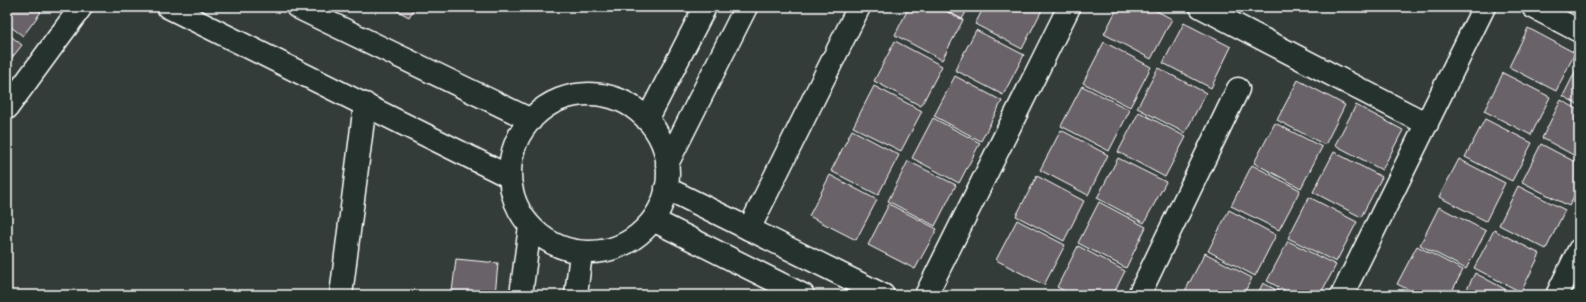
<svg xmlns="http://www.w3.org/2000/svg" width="1586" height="302" font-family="Mynerve,sans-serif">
<rect width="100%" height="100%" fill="#343c39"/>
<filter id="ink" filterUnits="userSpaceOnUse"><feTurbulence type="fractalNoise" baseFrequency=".025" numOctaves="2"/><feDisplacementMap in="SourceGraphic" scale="8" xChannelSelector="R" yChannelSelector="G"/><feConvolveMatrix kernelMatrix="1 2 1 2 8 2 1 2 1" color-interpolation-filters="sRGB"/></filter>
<g filter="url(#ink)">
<!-- building -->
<path fill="#6b6269" stroke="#fff" d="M7,7H34L41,12L23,36L7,24Z
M390,7H415L409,17Z
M909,7H938L963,20L942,60L895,35Z
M939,7H969L962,19Z
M984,7H1041L1043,8L1022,49L975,24Z
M1118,7H1149L1172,19L1151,59L1104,34Z
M1184,23L1231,47L1211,88L1163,63Z
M1528,28L1575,53L1556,91L1509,67Z
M976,30L1024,55L1003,95L955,70Z
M7,33L22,45L7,64Z
M895,41L942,66L921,106L874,81Z
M1104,42L1151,67L1130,107L1083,83Z
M1579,64V105L1563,96Z
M1158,68L1206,93L1185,133L1137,108Z
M1503,73L1550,97L1531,135L1484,111Z
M955,76L1002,101L981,141L934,116Z
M1298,80L1345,105L1325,145L1277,120Z
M874,86L922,111L901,151L853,127Z
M1082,86L1130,110L1109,151L1061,126Z
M1561,100L1579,110V158L1542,138Z
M1356,105L1403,130L1382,170L1335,145Z
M1139,112L1186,137L1165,177L1118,152Z
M933,118L980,143L959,183L912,158Z
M1485,119L1532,143L1512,181L1465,157Z
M1275,123L1322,147L1301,188L1254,163Z
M852,130L899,155L878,195L831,171Z
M1061,130L1108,155L1088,195L1040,170Z
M1541,144L1579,164V186L1569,206L1522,182Z
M1334,152L1382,177L1361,217L1313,192Z
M1118,158L1166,182L1144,223L1097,198Z
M1459,159L1505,183L1486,221L1439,197Z
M908,161L956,185L935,226L888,201Z
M1252,165L1300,190L1279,230L1231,206Z
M830,175L877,200L856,240L809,216Z
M1037,176L1084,201L1064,241L1016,216Z
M1518,186L1565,210L1546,249L1499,225Z
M1309,197L1357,222L1336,262L1288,238Z
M1099,202L1146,227L1126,268L1078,243Z
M889,204L937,229L915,269L868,245Z
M1439,207L1486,231L1466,269L1420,245Z
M1229,210L1276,235L1255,276L1208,251Z
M1017,220L1065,245L1044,285L996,260Z
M1494,230L1540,254L1521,292L1474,268Z
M1288,241L1336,265L1320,295H1294L1267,281Z
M1078,246L1125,271L1113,295H1072L1057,287Z
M1417,246L1463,270L1450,295H1419L1397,284Z
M1205,253L1252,278L1243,295H1187L1184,293Z
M456,259L498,263L495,295L452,292Z
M1475,273L1516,295H1464Z
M1263,283L1286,295H1257Z"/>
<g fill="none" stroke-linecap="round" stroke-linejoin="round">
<!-- minor casing -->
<g stroke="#fff" stroke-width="25">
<path id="minor" d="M1201,7L1427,124
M1533,7L1579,31
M7,108L81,7
M749,229L859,7
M341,295L365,104
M926,295L1069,7
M1139,295L1238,89
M1342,295L1484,7
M1557,295L1579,250"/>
</g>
<!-- tertiary casing -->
<g stroke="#fff" stroke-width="25">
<path id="tertiary" d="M168,7L510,177
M297,7L531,120
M510 173a79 79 0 1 1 158 0a79 79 0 1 1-158 0Z
M647,120L705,7
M667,164L746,7
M666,188L883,295
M653,220L803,295
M521,295L530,226
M576,295L581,253"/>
</g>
<!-- minor -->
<use href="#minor" stroke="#26332d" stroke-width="22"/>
<!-- tertiary -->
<use href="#tertiary" stroke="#26332d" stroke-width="22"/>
</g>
</g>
<!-- margin -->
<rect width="1586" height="302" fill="none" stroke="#26332d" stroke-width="24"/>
<rect x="12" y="12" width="1562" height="278" fill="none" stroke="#fff" stroke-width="1.5" filter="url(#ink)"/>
</svg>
